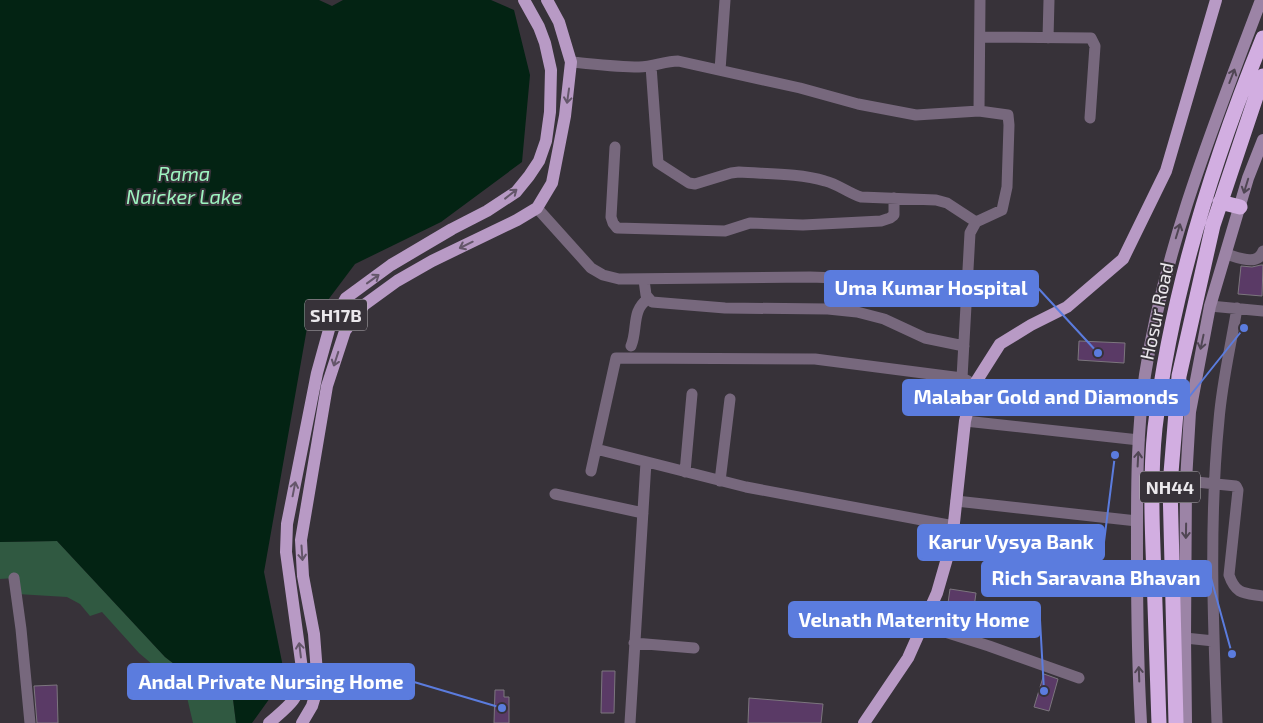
<svg xmlns="http://www.w3.org/2000/svg" width="1263" height="723" font-family="'Exo 2',sans-serif">
<rect width="100%" height="100%" fill="#373239"/>
<!-- green -->
<path fill="#305941" d="M57,541L165,657L195,680L232,691L236,723H193L186,693L139,653L102,612L90,616L80,604L67,597L17,594L14,578L0,579V542Z"/>
<!-- water -->
<path fill="#032313" d="M0,0H319L332,6L343,0H491L514,10L530,75L522,162L441,222L355,264L307,328L264,572L285,677L252,723H236L232,691L195,680L165,657L57,541L0,542Z"/>
<!-- building -->
<path fill="#5a3a66" stroke="#7c767e" d="M1261,265H1263L1262,296L1238,294L1241,266L1252,267Z
M1079,341L1125,343L1124,363L1078,360Z
M950,589L976,593L971,629L945,624Z
M602,671H615L614,713H601Z
M1044,674L1058,679L1049,711L1034,707Z
M57,685L58,723H37L34,686Z
M495,690H504V697H509V723H494Z
M749,698L823,704L821,723H748Z"/>
<g fill="none" stroke-linecap="round" stroke-linejoin="round">
<!-- street -->
<path stroke="#77687d" stroke-width="11" d="M980,37L1091,38L1095,46L1090,118
M1048,38L1049,0
M571,62C593,64 616,67 639,67C653,67 665,61 678,61L800,88L858,104L916,115L979,111
M651,66L658,163L689,183L695,184L731,173L739,172C766,174 799,173 825,181C838,184 848,193 861,197L936,200L947,203L976,222
M720,70L725,0
M615,147L611,217L613,223L617,228L725,231L750,223L803,225L881,221L890,218L894,215V198
M537,208L591,268L603,275L619,279L810,277L896,280L967,286
M1226,254C1237,257 1258,267 1263,251
M644,280L646,295L652,302L725,308L828,309L857,312L884,319L925,338L964,346
M1210,306L1263,311
M631,346C638,330 631,310 648,299
M968,381L962,378L970,233L976,222L1002,210L1007,187L1009,125L1008,115L979,111L980,0
M965,421L1139,440
M596,449L746,487L954,526
M591,471L616,358L815,359L962,378
M685,472L692,394
M720,481L730,399
M1186,481L1236,486L1238,490L1229,575C1236,595 1244,593 1263,596
M555,494L643,513
M956,501L1137,521
M14,578L21,629L30,723
M923,625L989,646L1079,678
M1185,638L1214,641
M634,643L694,648
M630,723L646,462
M1217,723C1213,622 1209,520 1219,420C1222,382 1231,345 1237,308"/>
<!-- secondary -->
<path stroke="#9c84a6" stroke-width="12" d="M1141,723C1138,669 1137,615 1137,560C1137,499 1136,436 1145,375C1165,245 1215,122 1261,0
M1186,723L1185,638L1186,481L1190,412L1210,306L1248,178L1263,140"/>
<!-- primary -->
<path stroke="#b89ac5" stroke-width="12" d="M269,723C287,707 298,701 303,676L286,552L287,524L317,373L330,326L346,298L391,265L452,229L487,211L516,192L529,176L539,161L546,141L550,112L551,70L545,43L539,27L524,0
M302,723L312,706L318,686L314,634L303,576L301,540L327,386L345,331L364,305L397,281L432,261L517,220L537,208L552,183L565,116L571,62L559,22L547,0
M864,723L908,658L937,593L952,541L965,421L974,385L1000,344L1031,325L1067,307L1123,259L1166,171L1216,0"/>
<!-- highway -->
<path stroke="#d2aee1" stroke-width="15" d="M1220,202L1240,207
M1159,723C1157,674 1156,625 1154,575C1152,526 1150,476 1155,428C1171,293 1212,163 1263,38
M1176,723L1170,485L1179,376L1213,225L1263,76"/>
</g>
<!-- one-way arrows -->
<defs><path id="oneway-shaft" d="M-6 0H5M1.5-3L5.5 0L1.5 3" fill="none" stroke-width="1.6" stroke-linecap="round" stroke-linejoin="round" transform="scale(1.25)"/></defs>
<g stroke="#504654">
<use href="#oneway-shaft" transform="translate(1232 76) rotate(-69)"/>
<use href="#oneway-shaft" transform="translate(1246 186) rotate(107)"/>
<use href="#oneway-shaft" transform="translate(1178 231) rotate(-73)"/>
<use href="#oneway-shaft" transform="translate(1202 342) rotate(102)"/>
<use href="#oneway-shaft" transform="translate(1138 459) rotate(-87)"/>
<use href="#oneway-shaft" transform="translate(1186 531) rotate(91)"/>
<use href="#oneway-shaft" transform="translate(1139 674) rotate(-92)"/>
</g>
<g stroke="#64566a">
<use href="#oneway-shaft" transform="translate(568 96) rotate(98)"/>
<use href="#oneway-shaft" transform="translate(511 194) rotate(-38)"/>
<use href="#oneway-shaft" transform="translate(466 245) rotate(154)"/>
<use href="#oneway-shaft" transform="translate(373 279) rotate(-36)"/>
<use href="#oneway-shaft" transform="translate(336 359) rotate(108)"/>
<use href="#oneway-shaft" transform="translate(294 489) rotate(-79)"/>
<use href="#oneway-shaft" transform="translate(302 553) rotate(86)"/>
<use href="#oneway-shaft" transform="translate(300 650) rotate(-97)"/>
</g>
<g text-anchor="middle" dominant-baseline="central" stroke-width="4" stroke-linejoin="round" paint-order="stroke">
<!-- shield labels -->
<g fill="#373239" stroke="#b5b1b6" stroke-width="1">
<rect x="305" y="299.5" width="62" height="31" rx="4"/>
<rect x="1140" y="471.5" width="60" height="31" rx="4"/>
</g>
<g font-size="18" font-weight="bold" fill="#ebe8ec">
<text x="336" y="315">SH17B</text>
<text x="1170" y="487">NH44</text>
</g>
<!-- street labels -->
<g font-size="19" fill="#ebe8ec" stroke="#373239">
<text transform="translate(1156 311) rotate(-78)">Hosur Road</text>
</g>
<!-- water labels -->
<g font-size="20" font-style="italic" fill="#9ef5c1" stroke="#373239">
<text x="184" y="173">Rama<tspan x="184" dy="23">Naicker Lake</tspan></text>
</g>
</g>
<!-- callouts -->
<path fill="none" stroke="#5b7cde" stroke-width="2" d="M1098 353L1038 288M1244 328L1189 397M1115 455L1104 542M1232 654L1211 578M1044 691L1040 620M502 708L414 682"/>
<g fill="#5b7cde" stroke="#373239" stroke-width="2">
<circle cx="1098" cy="353" r="5"/>
<circle cx="1244" cy="328" r="5"/>
<circle cx="1115" cy="455" r="5"/>
<circle cx="1232" cy="654" r="5"/>
<circle cx="1044" cy="691" r="5"/>
<circle cx="502" cy="708" r="5"/>
</g>
<g fill="#5b7cde" stroke="#5b7cde" stroke-width="2">
<rect x="825" y="271" width="213" height="35" rx="5"/>
<rect x="903" y="380" width="286" height="35" rx="5"/>
<rect x="918" y="525" width="186" height="35" rx="5"/>
<rect x="982" y="561" width="229" height="35" rx="5"/>
<rect x="789" y="602" width="251" height="35" rx="5"/>
<rect x="128" y="664" width="286" height="35" rx="5"/>
</g>
<g font-size="20" text-anchor="middle" font-weight="bold" fill="#fff">
<text x="931" y="295">Uma Kumar Hospital</text>
<text x="1046" y="404">Malabar Gold and Diamonds</text>
<text x="1011" y="549">Karur Vysya Bank</text>
<text x="1096" y="585">Rich Saravana Bhavan</text>
<text x="914" y="627">Velnath Maternity Home</text>
<text x="271" y="689">Andal Private Nursing Home</text>
</g>
</svg>
